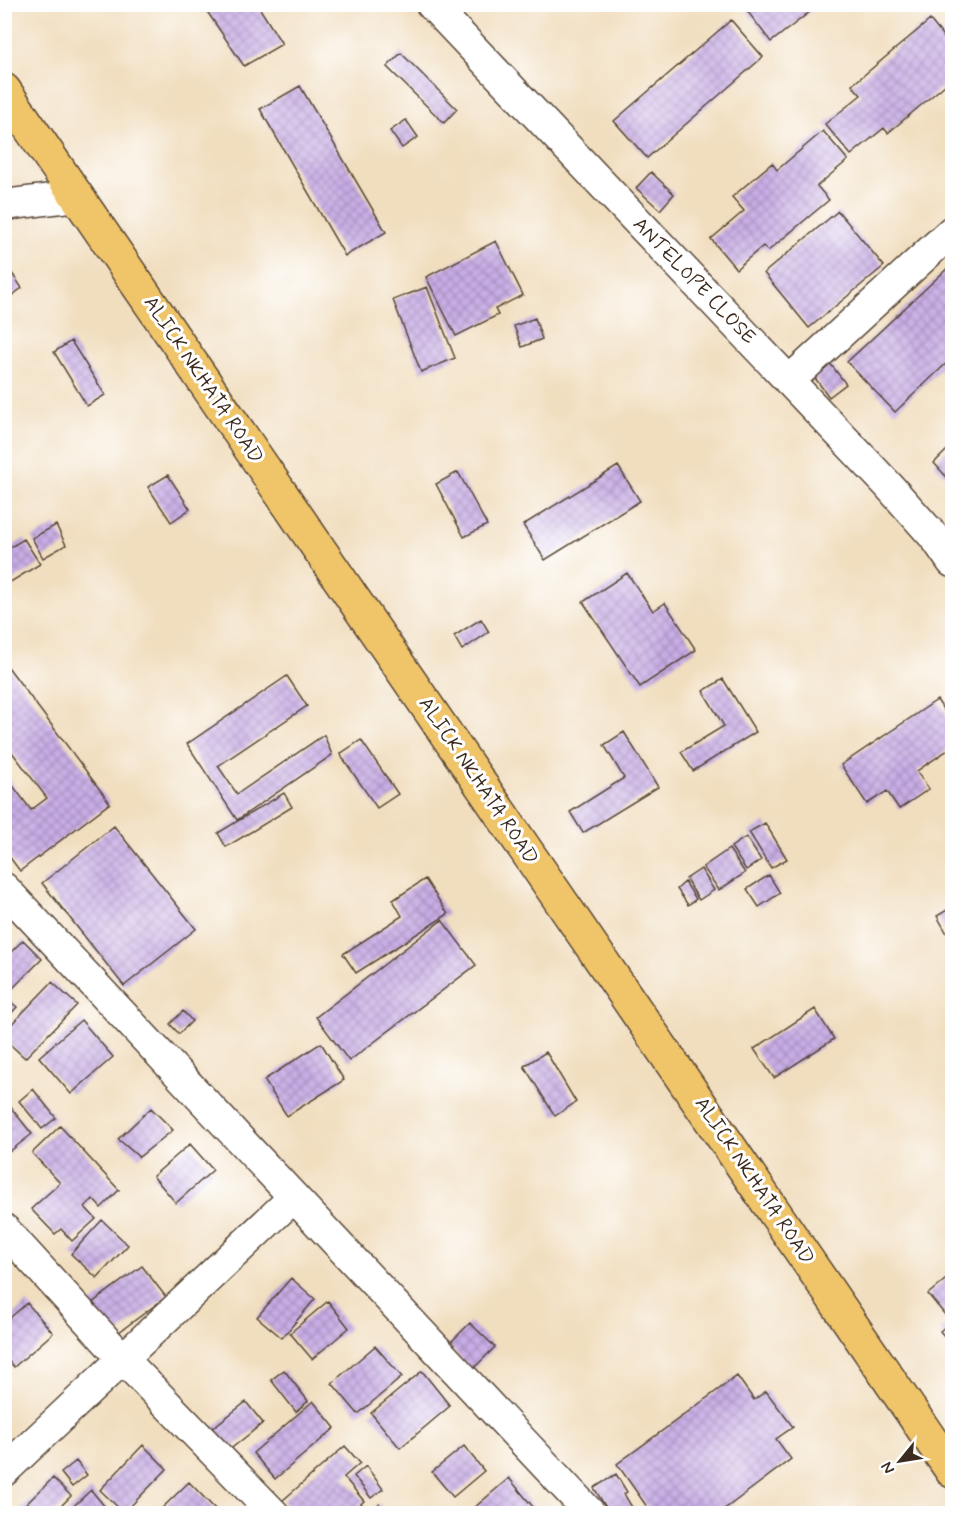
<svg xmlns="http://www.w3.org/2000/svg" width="957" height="1518" font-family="Mynerve,sans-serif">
<defs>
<pattern id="building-cross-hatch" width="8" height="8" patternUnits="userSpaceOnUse" patternTransform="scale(1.5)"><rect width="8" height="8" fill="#c8ade6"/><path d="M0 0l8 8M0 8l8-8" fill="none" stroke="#a48dba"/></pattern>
</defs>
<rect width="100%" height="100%" fill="#fff"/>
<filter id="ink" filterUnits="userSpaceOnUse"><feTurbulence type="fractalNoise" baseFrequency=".0167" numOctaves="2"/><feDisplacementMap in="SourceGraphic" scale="12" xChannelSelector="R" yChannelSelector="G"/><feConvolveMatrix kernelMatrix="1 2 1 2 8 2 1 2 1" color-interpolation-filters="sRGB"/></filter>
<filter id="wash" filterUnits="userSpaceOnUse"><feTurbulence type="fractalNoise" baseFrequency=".008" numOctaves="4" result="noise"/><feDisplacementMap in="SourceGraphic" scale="24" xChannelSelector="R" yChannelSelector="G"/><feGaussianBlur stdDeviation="1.35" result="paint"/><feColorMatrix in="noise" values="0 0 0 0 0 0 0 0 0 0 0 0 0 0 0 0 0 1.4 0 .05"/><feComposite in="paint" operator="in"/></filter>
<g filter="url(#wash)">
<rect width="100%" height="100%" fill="#f1debf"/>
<g id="blocks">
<!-- building -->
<path fill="url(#building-cross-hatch)" d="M202,4H257L282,44L244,66Z
M758,4H820L771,42L748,12Z
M731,20L763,57L647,158L614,121Z
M930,20L952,47V79L888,133L884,128L851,155L825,124L861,95L852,85Z
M401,53L457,109L444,123L387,67Z
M300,86L386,232L345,256L260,109Z
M406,120L418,137L402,148L390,131Z
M823,131L848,160L817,186L829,200L768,251L763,246L736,269L711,239L744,211L732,197L772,163L777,170Z
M651,172L674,194L660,210L636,188Z
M838,211L884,266L809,328L764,273Z
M496,241L523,295L495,309L498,315L456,336L426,277Z
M951,265L952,266V358L895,412L847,362Z
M7,266L22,288L4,301V268Z
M427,287L455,358L421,372L393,300Z
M535,318L542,339L522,347L514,326Z
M71,341L105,395L87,406L54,352Z
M829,362L846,384L829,397L812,374Z
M952,445V483L934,463Z
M618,466L640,501L545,560L523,525Z
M458,472L487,525L464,537L436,484Z
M168,475L190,509L171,522L148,487Z
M56,525L66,545L43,558L32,538Z
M24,539L40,564L4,586V551Z
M627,573L653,611L665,603L696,650L640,687L583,602Z
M481,619L489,632L462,650L454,636Z
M5,663L110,803L20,871L5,851V775L31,810L47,798L5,743Z
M287,676L307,706L218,766L237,794L324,735L332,755L237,820L187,744Z
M723,679L756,732L693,771L681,752L724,726L703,691Z
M937,700L952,722V747L917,771L929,789L899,809L887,791L867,804L841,765Z
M624,732L658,787L583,833L570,812L624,778L604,745Z
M361,740L398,794L377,808L340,754Z
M284,793L292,807L226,847L218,833Z
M765,823L787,859L771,868L749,832Z
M114,826L196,929L124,986L42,883Z
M746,837L761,860L746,870L731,847Z
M729,849L745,873L719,890L703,867Z
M701,869L714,890L699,900L686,879Z
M769,875L780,893L759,907L747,889Z
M425,879L448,914L356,973L343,954L402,916L393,900Z
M685,882L696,899L688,905L677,889Z
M952,907V942L937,916Z
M442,920L476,965L349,1061L316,1017Z
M23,940L42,959L4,997V959Z
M52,982L77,1005L25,1058L4,1039V1032Z
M10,1001L17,1007L4,1021V1007Z
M815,1009L834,1039L774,1078L754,1049Z
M183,1011L192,1021L179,1034L170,1024Z
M81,1020L113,1057L71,1094L39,1057Z
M321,1043L344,1080L287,1116L264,1080Z
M546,1052L576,1102L555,1116L524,1066Z
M33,1089L56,1118L42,1129L19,1101Z
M4,1099L32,1134L4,1156Z
M151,1108L173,1130L139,1157L118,1139Z
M60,1126L119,1190L101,1208L93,1199L85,1207L96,1219L72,1241L61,1229L55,1234L31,1209L60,1183L32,1153Z
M190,1144L213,1170L176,1203L153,1176Z
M102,1220L128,1245L97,1278L71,1254Z
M142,1266L166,1297L111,1338L88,1306Z
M952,1274V1346L940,1331L951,1322L928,1294Z
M291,1278L315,1299L282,1338L257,1317Z
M328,1301L349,1328L312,1359L290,1333Z
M27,1303L53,1333L14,1367L4,1356V1323Z
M470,1323L495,1347L472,1370L448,1345Z
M375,1346L402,1377L358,1414L332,1383Z
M284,1370L308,1401L296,1412L271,1380Z
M422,1371L450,1406L400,1448L371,1413Z
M737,1376L754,1400L766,1391L793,1427L776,1439L791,1459L718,1514H652L617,1464Z
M313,1401L335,1428L275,1479L253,1453Z
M246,1402L263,1423L228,1451L211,1429Z
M143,1445L167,1469L124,1513L100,1490Z
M345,1446L360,1463L344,1477L364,1501L350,1514H293L282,1501Z
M464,1446L484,1471L453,1497L432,1472Z
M76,1461L87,1475L72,1487L61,1473Z
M366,1466L383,1489L371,1498L354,1476Z
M616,1474L627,1492L624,1494L636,1514H610L594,1488Z
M53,1478L71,1496L53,1514H16Z
M509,1478L533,1507L525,1514H467Z
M189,1482L220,1514H156Z
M91,1490L111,1514H65Z
M379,1504L387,1514H367Z"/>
</g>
</g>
<g filter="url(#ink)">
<use href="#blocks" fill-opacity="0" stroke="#564536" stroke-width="1.5"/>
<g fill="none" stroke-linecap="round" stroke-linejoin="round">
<!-- minor casing -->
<g stroke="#564536" stroke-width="33">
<path id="minor" d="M431,4L888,485L936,539L952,562
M4,205L77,196
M789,381L952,231
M4,888L591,1514
M4,1229L123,1359L274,1514
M4,1471L294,1197"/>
</g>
<!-- major casing -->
<g stroke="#564536" stroke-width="36">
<path id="major" d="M4,90L952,1471"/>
</g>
<!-- minor -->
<use href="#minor" stroke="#fff" stroke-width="30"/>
<!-- major -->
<use href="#major" stroke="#f0c469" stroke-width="33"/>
</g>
</g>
<g text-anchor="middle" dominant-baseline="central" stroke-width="6" stroke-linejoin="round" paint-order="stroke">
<!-- street labels -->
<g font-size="20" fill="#3b2a1e" stroke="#fff">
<text transform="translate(694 281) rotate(46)">ANTELOPE CLOSE</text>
<text transform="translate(203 380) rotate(56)">ALICK NKHATA ROAD</text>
<text transform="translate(478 781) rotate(56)">ALICK NKHATA ROAD</text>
<text transform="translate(754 1181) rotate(56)">ALICK NKHATA ROAD</text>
</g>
</g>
<!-- margin -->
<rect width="957" height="1518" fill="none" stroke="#fff" stroke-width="24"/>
<!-- north arrow -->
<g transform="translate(900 1461) rotate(240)" stroke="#ffffff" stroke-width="4.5" paint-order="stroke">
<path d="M0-4.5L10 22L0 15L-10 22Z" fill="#3b2a1e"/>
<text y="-9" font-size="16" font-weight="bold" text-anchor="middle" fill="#3b2a1e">N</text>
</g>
</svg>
